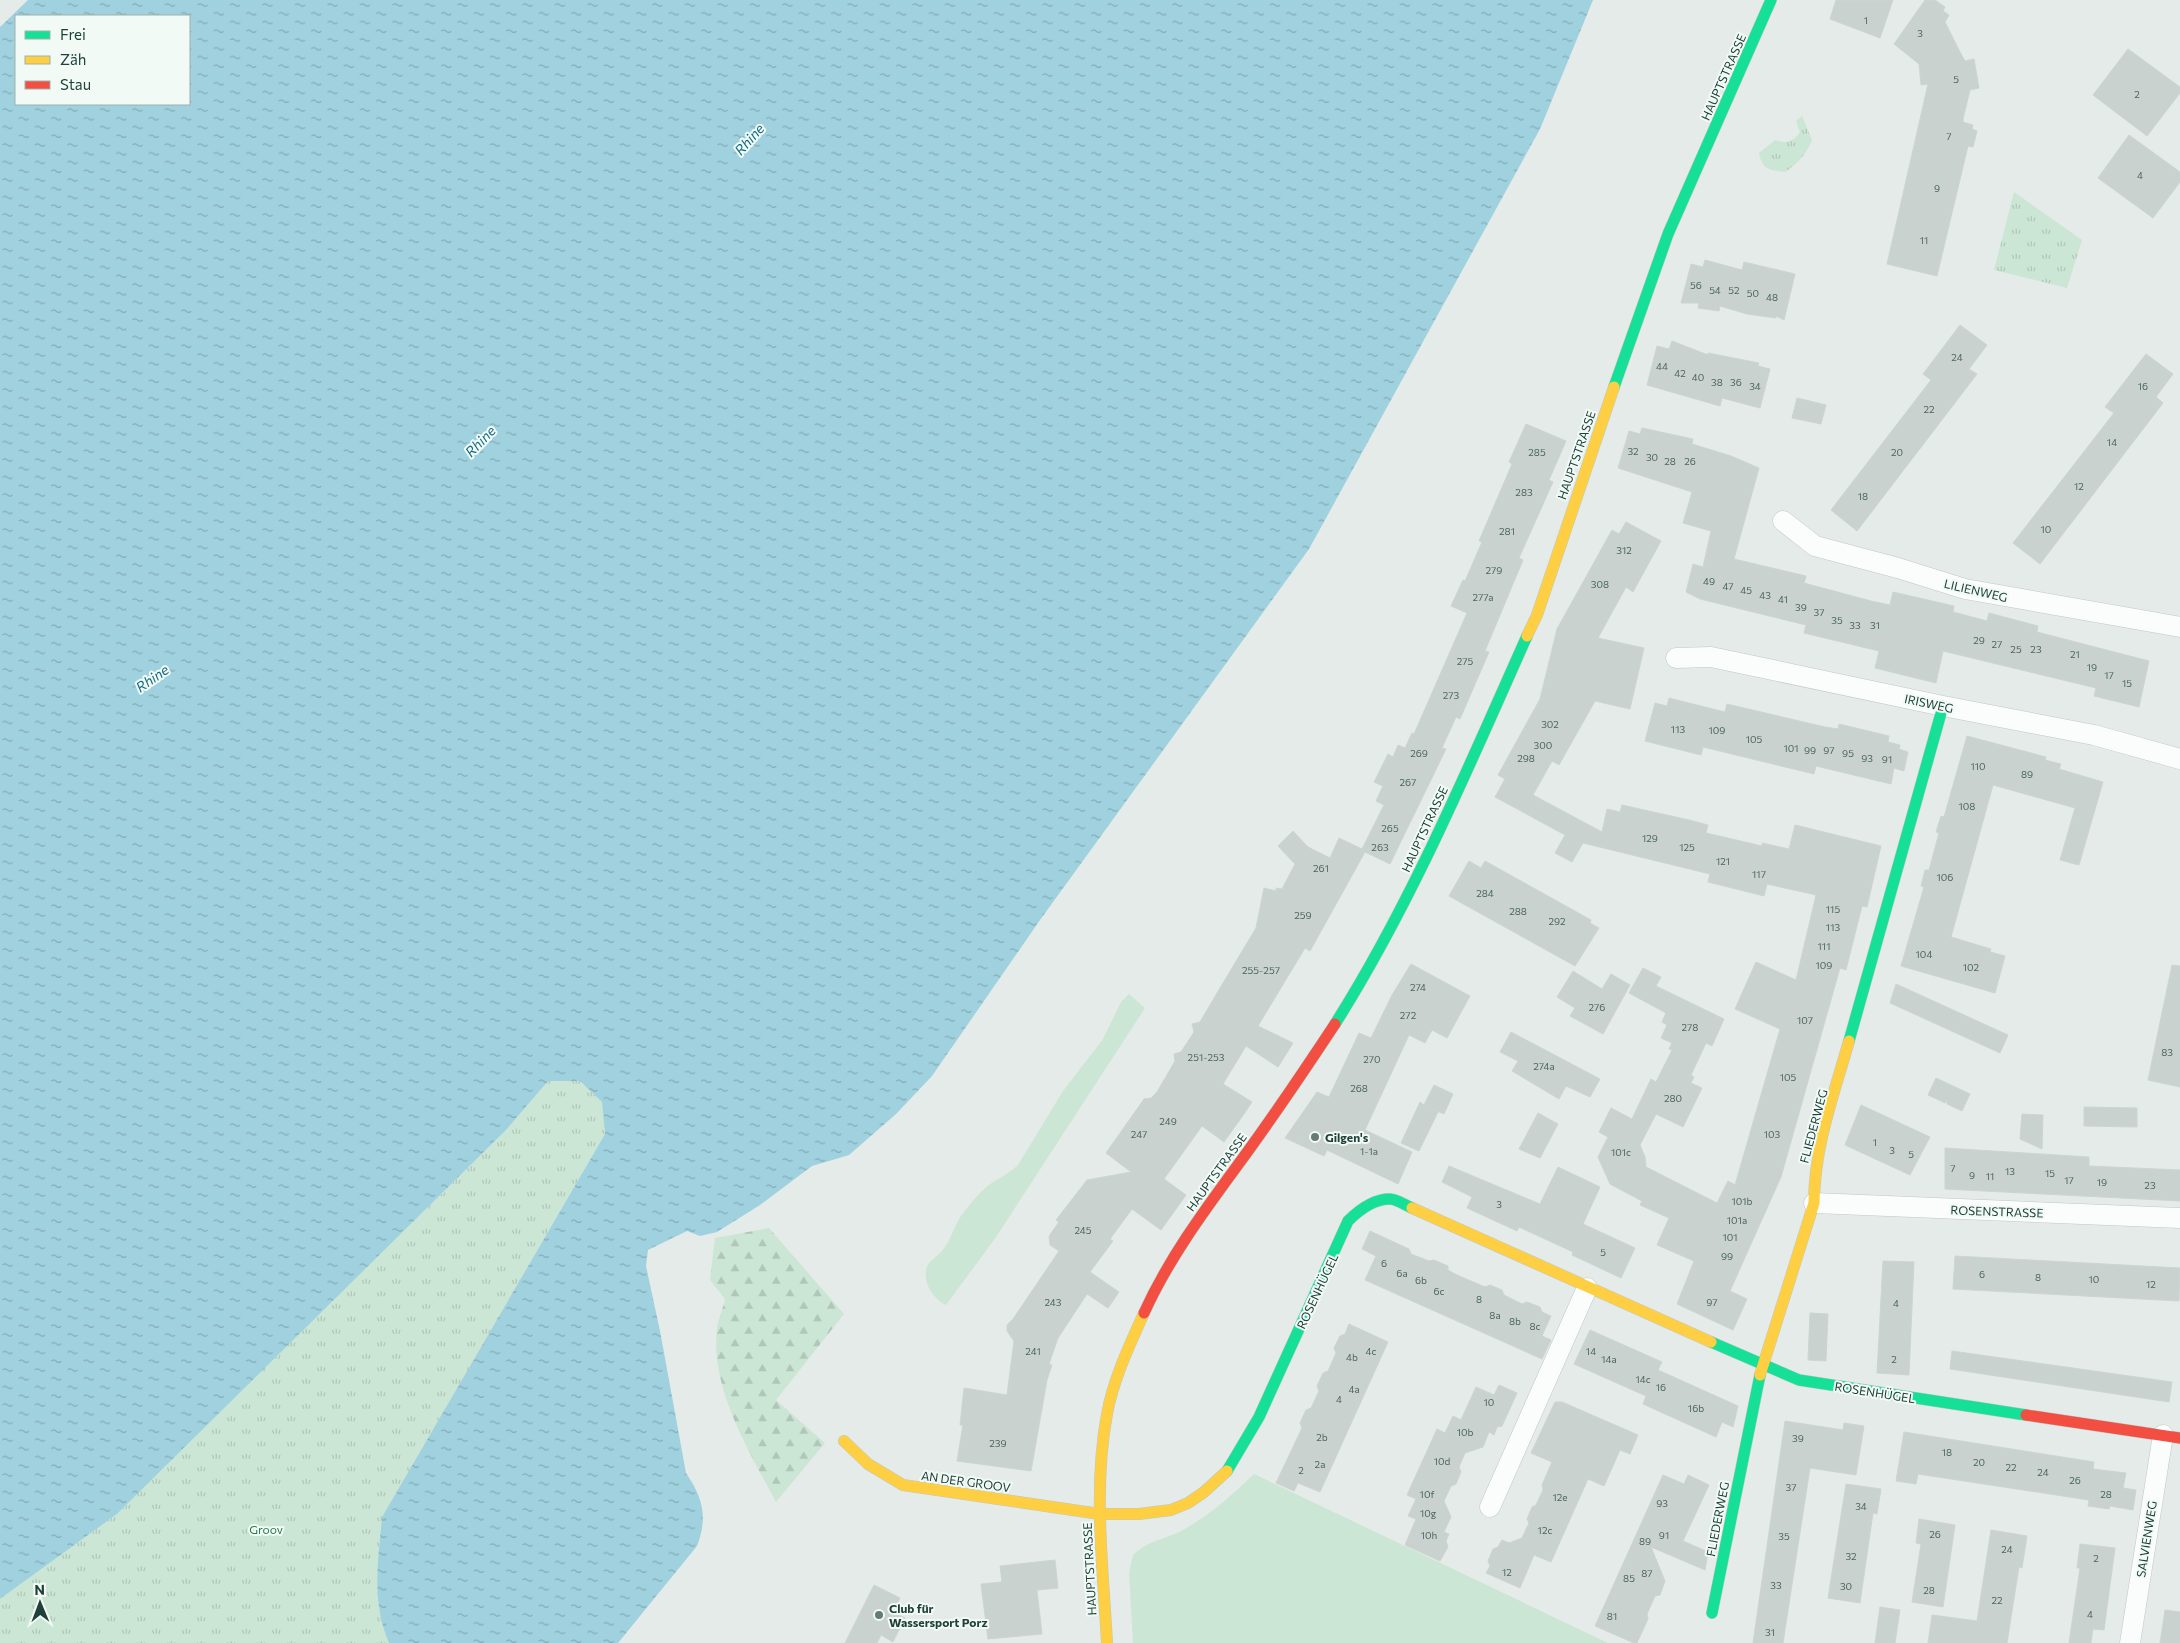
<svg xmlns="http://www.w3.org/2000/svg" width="2180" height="1643" font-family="Commissioner,sans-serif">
<defs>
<pattern id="forest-firs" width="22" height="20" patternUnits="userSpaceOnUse" patternTransform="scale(1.25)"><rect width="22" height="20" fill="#cce6d5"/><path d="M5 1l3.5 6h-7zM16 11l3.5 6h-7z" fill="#afc6b8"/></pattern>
<pattern id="park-tufts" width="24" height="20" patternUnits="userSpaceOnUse" patternTransform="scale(1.25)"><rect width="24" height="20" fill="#cce6d5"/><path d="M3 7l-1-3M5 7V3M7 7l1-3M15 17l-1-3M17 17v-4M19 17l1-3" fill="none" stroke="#afc6b8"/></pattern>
<pattern id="water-ripples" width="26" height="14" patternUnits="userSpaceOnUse" patternTransform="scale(1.25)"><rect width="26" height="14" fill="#a0d1de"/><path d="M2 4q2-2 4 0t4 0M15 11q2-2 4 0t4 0" fill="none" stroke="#82abb5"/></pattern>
</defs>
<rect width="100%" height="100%" fill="#e4ebe8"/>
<!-- grass -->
<path fill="#cce6d5" d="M1129,994L1145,1008L996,1237L946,1305C933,1298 924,1285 926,1270C928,1261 934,1259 940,1253C949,1244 953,1230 959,1219C965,1210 973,1200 981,1192C992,1180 1007,1176 1018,1165L1063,1091L1103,1039L1121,1002Z
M1254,1474L1608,1643H1133L1129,1573L1133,1555C1147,1541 1165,1539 1181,1531C1209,1516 1231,1496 1254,1474Z"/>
<!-- forest -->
<path fill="url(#forest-firs)" d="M769,1228L844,1314L776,1400L825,1443L776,1502C749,1451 710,1388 717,1329C718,1319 723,1309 725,1299L710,1280L715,1238Z"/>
<!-- park -->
<path fill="url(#park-tufts)" d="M1802,116L1812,140C1807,154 1797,164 1785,172C1770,170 1762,170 1759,153L1775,140C1786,144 1793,142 1800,132L1796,121Z
M2014,192L2082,240L2067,288L1994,270Z
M548,1081H580L602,1102L605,1134L382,1517C378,1561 371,1601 389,1643H0V1599L117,1514L506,1130Z"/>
<!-- water -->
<path fill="url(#water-ripples)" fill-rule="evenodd" d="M28,0H1593L1540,129L1309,549L1040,920L932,1076L896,1114L849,1155L812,1166L760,1205L717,1232L700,1236L687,1231L648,1250L646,1266L660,1331L686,1473C703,1498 708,1517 697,1546L618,1643H389C371,1601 378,1561 382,1517L605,1134L602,1102L580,1081H548L506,1130L117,1514L0,1599V27ZM16,16H189V104H16Z"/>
<!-- building -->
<path fill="#cad2cf" stroke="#cdd4d1" d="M1836,0H1893L1880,38L1830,19Z
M1925,0H1935L1945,7L1943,11L1949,15L1945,22L1960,52L1965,61L1974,59L1979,88L1970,90L1963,119V122L1973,125L1972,129L1977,131L1973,147L1968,146L1937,276L1887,264L1928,84L1921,85L1919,64L1894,44Z
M2128,49L2180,87V93L2147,136L2093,95Z
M2129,135L2180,172V182L2153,218L2098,178Z
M1705,260L1742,270L1744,262L1795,274L1784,320L1776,316V318L1747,314L1720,306L1719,311L1698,308L1699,303H1681L1691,264L1703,267Z
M1960,325L1987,345L1969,369L1977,374L1857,531L1831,510L1931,380L1923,374Z
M1672,341L1708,355V353L1759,363L1758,366L1770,369L1760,408L1722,398L1720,406L1647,385L1657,346L1669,349Z
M2146,354L2173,374L2156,397L2163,403L2040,564L2013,543L2114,413L2105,407Z
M1797,398L1826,405L1821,424L1792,418Z
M1526,424L1566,441L1549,480L1553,482L1519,558L1523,560L1485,651L1489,652L1460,719L1456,717L1442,748L1446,749L1390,864L1365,852L1310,951L1305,948L1258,1026L1293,1043L1278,1067L1246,1046L1223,1084L1252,1102L1244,1114L1224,1142L1202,1126L1164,1179L1186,1195L1161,1230L1132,1209L1110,1239L1113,1241L1090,1272L1119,1292L1108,1308L1087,1294L1058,1338L1049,1364L1052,1365L1047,1380L1031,1471L957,1461L963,1425H960L964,1388L1007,1395L1014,1341L1007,1331V1325L1013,1319L1059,1251L1050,1245L1049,1236L1059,1222L1056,1220L1087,1180L1131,1172L1106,1153L1144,1099L1151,1098L1157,1092L1175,1061L1174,1054L1181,1052L1194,1032L1192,1024L1200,1022L1217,993L1256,928L1264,888L1276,891V888L1282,889L1295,864L1278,846L1293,831L1308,847L1330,858L1339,838L1362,849L1384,805L1376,801L1383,786L1374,782L1388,754L1393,757L1398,745L1405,748L1412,733L1414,734L1467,613L1451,606L1463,580L1465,581L1482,542L1479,541L1512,464L1509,462Z
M1642,428L1693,439L1692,444L1731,456L1759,468L1734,559L1806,576L1804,583L1871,601L1890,605L1893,592L1954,606L1953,612L1987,621L1989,613L2038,626L2037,632L2149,661L2139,707L2094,696L2096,688L1943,651L1936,683L1875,668L1879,651L1804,633L1806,625L1700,599L1686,592L1693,564L1703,567L1711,531L1683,523L1692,492L1618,468L1629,431L1640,434Z
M1626,522L1661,541L1633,592L1626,587L1598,638L1644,648L1630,709L1595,701L1559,765L1552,761L1533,795L1602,832L1607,809L1620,812L1622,805L1689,820L1708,825L1706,833L1762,846V843L1789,849L1795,825L1881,846L1867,907L1862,906L1846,970L1840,968L1781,1177L1730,1291L1747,1299L1733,1330L1677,1304L1694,1261L1657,1245L1669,1218L1640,1205L1642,1201L1610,1184L1598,1157L1608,1137L1599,1132L1611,1108L1632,1119L1651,1079L1656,1082L1672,1050L1669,1049L1672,1043L1661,1038L1667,1025L1662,1022L1666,1013L1629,993L1643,968L1661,977L1656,986L1724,1019L1712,1046L1706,1043L1691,1075L1694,1077L1691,1083L1702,1088L1683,1127L1656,1114L1640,1145L1645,1157L1646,1167L1717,1203L1728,1181L1735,1185L1780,1029L1735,1009L1756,962L1796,980L1816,895L1767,884L1764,896L1708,882L1710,874L1583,843L1572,862L1555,853L1565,835L1495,797L1505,779L1498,775L1540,699L1557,629L1612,530L1619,534Z
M1669,698L1725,712L1727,704L1825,727L1838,729L1839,724L1889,736L1888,742L1900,745L1899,749L1908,752L1904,771L1894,768L1891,784L1816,766L1814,774L1703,747L1701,755L1645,741L1655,703L1667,706Z
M1967,736L2046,757L2045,760L2061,764L2059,769L2103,782L2079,865L2060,860L2075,808L1993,785L1951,937L1991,949L1990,952L2005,956L1995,993L1901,966L1924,887L1921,886L1925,870H1929L1939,833L1936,832L1941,816L1944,817Z
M1469,861L1481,868L1485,861L1591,920L1590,923L1599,928L1575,966L1449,896Z
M1411,964L1470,996L1447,1038L1432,1030L1425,1043L1409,1035L1365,1130L1412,1152L1398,1184L1327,1150L1324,1156L1285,1138L1317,1092L1329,1097L1359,1033L1371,1038L1392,995Z
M2172,965L2180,966V1087L2148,1080Z
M1573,971L1602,989L1611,974L1630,985L1603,1034L1570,1016L1575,1008L1557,997Z
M1896,984L2008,1035L2000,1053L1890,1003Z
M1511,1032L1600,1079L1590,1097L1566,1086L1559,1099L1512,1071L1518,1061L1500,1052Z
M1936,1078L1970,1094L1962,1111L1947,1104V1100L1945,1103L1928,1095Z
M1434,1085L1453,1094L1444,1114L1430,1108L1438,1112L1419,1151L1401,1143L1420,1102L1424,1105Z
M1861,1105L1930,1137L1910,1175L1845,1145Z
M2084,1107L2137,1108V1127L2084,1126Z
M1538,1113L1558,1124L1540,1158L1519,1149Z
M2022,1114L2043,1115L2042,1149L2020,1139Z
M1945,1148L2089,1157V1166L2180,1170V1201L1945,1189Z
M1449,1166L1540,1204L1558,1167L1600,1187L1583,1224L1635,1248L1621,1278L1572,1255L1573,1252L1519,1227L1517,1231L1467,1208L1472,1197L1442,1182Z
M1370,1231L1409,1249L1411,1254L1429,1261L1434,1260L1448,1266V1270L1457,1275L1485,1287L1490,1285L1502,1290L1504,1295L1522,1304L1527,1302L1540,1307L1542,1312L1551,1316L1542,1336L1551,1340L1542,1359L1365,1280L1376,1256L1362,1249Z
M1955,1256L2180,1268L2179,1301L1953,1289Z
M1883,1261L1914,1262L1909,1375L1877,1373Z
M1810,1313L1828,1314L1826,1361L1808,1360Z
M1349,1324L1388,1342L1320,1492L1298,1483L1294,1491L1276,1483L1302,1428L1300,1423L1306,1410L1311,1408L1319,1391L1317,1386L1323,1373L1328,1371L1336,1353L1334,1348L1340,1336L1345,1334Z
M1590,1330L1662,1362L1658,1370L1738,1406L1733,1427L1722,1422L1716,1437L1643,1404L1646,1396L1574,1364Z
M1952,1351L2172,1382L2169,1402L1950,1369Z
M1499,1385L1517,1393L1502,1426L1497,1427L1494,1435L1489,1432L1483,1447L1465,1453L1459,1467L1461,1472L1456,1484L1451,1486L1444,1501L1451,1517L1444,1532L1449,1534L1446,1541L1448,1547L1440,1561L1405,1545L1416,1519L1408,1516L1416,1499L1407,1495L1437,1429L1445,1433L1453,1416L1461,1420L1476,1387L1494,1395Z
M1555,1402H1562L1638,1435L1630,1454L1620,1450L1604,1486L1588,1479L1551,1562L1534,1555L1520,1588L1486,1573L1490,1566L1488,1561L1493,1549L1498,1547L1502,1540L1509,1543L1522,1538L1529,1523L1527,1519L1532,1507L1536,1505L1543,1490L1542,1485L1552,1462L1531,1453Z
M1785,1421L1843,1430L1844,1423L1864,1426L1856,1475L1810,1468L1783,1643H1753Z
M1904,1432L2094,1462L2093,1469L2126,1473L2123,1488L2136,1490L2133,1510L2110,1506L2109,1509L2088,1506L2089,1500L1918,1474L1916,1484L1896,1481Z
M1663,1475L1684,1484L1688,1475L1709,1485L1683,1541L1708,1552L1705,1570L1651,1547L1665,1581L1660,1595L1655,1596L1647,1614L1648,1619L1637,1643H1634L1595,1626Z
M1846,1484L1881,1489L1877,1514L1873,1513L1860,1603L1828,1598Z
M1919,1519L1955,1525L1943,1607L1912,1602L1921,1544L1916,1543Z
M1991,1530L2027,1536L2022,1568L2019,1567L2007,1643H1928L1932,1615L1977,1621Z
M2080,1544L2115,1548L2104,1630L2093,1629L2091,1643H2069L2080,1568H2077Z
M1055,1560L1058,1588L1037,1590L1042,1634L988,1639L981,1584L1002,1582L1000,1566Z
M874,1585L900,1598L893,1612L905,1618L893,1642L881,1635L877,1643H845Z
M1880,1607L1900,1610L1895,1643H1875Z
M2165,1610L2180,1612V1643H2160Z"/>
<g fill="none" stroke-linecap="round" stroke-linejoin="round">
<!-- street casing -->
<g stroke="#c1c8c5" stroke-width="21">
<path id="street" d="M1783,521L1815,546L1898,568L1965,589L2180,627
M1676,658L1711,657L1943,706L2094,735L2180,759
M1814,1203L2180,1218
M1490,1507L1587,1288
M2130,1643L2163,1435"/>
</g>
<!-- fast casing -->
<g stroke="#bfc9c5" stroke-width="12">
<path id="fast" d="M1614,387L1668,234L1771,0
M1335,1024C1412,902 1468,768 1527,636
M1849,1041L1943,706
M1711,1342L1799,1380L2026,1415
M1227,1471L1259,1417L1348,1221C1359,1210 1373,1199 1390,1199C1396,1199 1405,1205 1412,1208
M1712,1613L1760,1375"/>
</g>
<!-- slow casing -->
<g stroke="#bfc9c5" stroke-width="12">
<path id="slow" d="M1527,636L1537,615L1614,387
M1412,1208L1711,1342
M1760,1375L1814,1203C1814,1147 1834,1094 1849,1041
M844,1441L868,1464L903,1485L1100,1514H1139L1171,1510L1188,1503L1204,1492L1227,1471
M1107,1643C1103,1567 1093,1489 1107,1414C1113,1380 1130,1344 1144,1313"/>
</g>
<!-- jam casing -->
<g stroke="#bfc9c5" stroke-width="12">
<path id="jam" d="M1144,1313C1169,1258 1204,1211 1240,1162C1273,1117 1304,1071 1335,1024
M2026,1415L2180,1438"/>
</g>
<!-- street -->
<use href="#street" stroke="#fbfcfc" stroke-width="20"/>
<!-- fast -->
<use href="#fast" stroke="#16e098" stroke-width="11"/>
<!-- slow -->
<use href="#slow" stroke="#ffcf43" stroke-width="11"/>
<!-- jam -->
<use href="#jam" stroke="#f24e42" stroke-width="11"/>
</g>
<!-- markers -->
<g fill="#647c77" stroke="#f2faf6" stroke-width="2">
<circle cx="1315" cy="1137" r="5"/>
<circle cx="879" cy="1615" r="5"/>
</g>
<g text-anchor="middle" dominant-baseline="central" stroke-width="4" stroke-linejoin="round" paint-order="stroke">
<!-- number labels -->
<g font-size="10" fill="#4b6660">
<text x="1866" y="20">1</text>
<text x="1920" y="33">3</text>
<text x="1956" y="79">5</text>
<text x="2137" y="94">2</text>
<text x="1949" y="136">7</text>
<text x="2140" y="175">4</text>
<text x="1937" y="188">9</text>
<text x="1924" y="240">11</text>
<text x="1696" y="285">56</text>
<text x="1715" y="290">54</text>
<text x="1734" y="290">52</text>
<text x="1753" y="293">50</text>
<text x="1772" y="297">48</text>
<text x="1957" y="357">24</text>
<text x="1662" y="366">44</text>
<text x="1680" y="373">42</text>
<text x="1698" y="377">40</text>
<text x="1717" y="382">38</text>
<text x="1736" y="382">36</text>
<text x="1755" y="386">34</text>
<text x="2143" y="386">16</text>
<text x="1929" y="409">22</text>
<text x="2112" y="442">14</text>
<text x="1633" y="451">32</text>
<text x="1537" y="452">285</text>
<text x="1897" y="452">20</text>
<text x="1652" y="457">30</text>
<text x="1670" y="461">28</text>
<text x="1690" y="461">26</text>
<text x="2079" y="486">12</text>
<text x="1524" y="492">283</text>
<text x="1863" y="496">18</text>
<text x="2046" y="529">10</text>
<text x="1507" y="531">281</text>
<text x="1624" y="550">312</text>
<text x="1494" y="570">279</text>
<text x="1709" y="581">49</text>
<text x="1600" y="584">308</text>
<text x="1728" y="586">47</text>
<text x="1746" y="590">45</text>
<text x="1765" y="595">43</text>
<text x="1483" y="597">277a</text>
<text x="1783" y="599">41</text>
<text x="1801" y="607">39</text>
<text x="1819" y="612">37</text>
<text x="1837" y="620">35</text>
<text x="1855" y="625">33</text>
<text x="1875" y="625">31</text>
<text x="1979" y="640">29</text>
<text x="1997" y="644">27</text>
<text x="2016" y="649">25</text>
<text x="2036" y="649">23</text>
<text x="2075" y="654">21</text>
<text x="1465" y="661">275</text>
<text x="2092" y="667">19</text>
<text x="2109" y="675">17</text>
<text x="2127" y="683">15</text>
<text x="1451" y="695">273</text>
<text x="1550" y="724">302</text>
<text x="1678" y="729">113</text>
<text x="1717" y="730">109</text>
<text x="1754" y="739">105</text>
<text x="1543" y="745">300</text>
<text x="1791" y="748">101</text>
<text x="1810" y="750">99</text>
<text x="1829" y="750">97</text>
<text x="1419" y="753">269</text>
<text x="1848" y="753">95</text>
<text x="1526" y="758">298</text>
<text x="1867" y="758">93</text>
<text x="1887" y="759">91</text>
<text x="1978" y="766">110</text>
<text x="2027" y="774">89</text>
<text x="1408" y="782">267</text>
<text x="1967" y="806">108</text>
<text x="1390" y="828">265</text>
<text x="1650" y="838">129</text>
<text x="1380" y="847">263</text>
<text x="1687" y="847">125</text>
<text x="1723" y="861">121</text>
<text x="1321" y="868">261</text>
<text x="1759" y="874">117</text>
<text x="1945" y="877">106</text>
<text x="1485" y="893">284</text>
<text x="1833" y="909">115</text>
<text x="1518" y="911">288</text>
<text x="1303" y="915">259</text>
<text x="1557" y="921">292</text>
<text x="1833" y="927">113</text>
<text x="1824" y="946">111</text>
<text x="1924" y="954">104</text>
<text x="1824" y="965">109</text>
<text x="1971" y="967">102</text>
<text x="1261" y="970">255-257</text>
<text x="1418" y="987">274</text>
<text x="1597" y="1007">276</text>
<text x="1408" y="1015">272</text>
<text x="1805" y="1020">107</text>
<text x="1690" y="1027">278</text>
<text x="2167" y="1052">83</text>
<text x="1206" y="1057">251-253</text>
<text x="1372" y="1059">270</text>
<text x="1544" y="1066">274a</text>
<text x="1788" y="1077">105</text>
<text x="1359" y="1088">268</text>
<text x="1673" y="1098">280</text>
<text x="1168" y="1121">249</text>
<text x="1139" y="1134">247</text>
<text x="1772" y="1134">103</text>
<text x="1875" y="1142">1</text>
<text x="1892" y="1150">3</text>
<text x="1369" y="1151">1-1a</text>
<text x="1621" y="1152">101c</text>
<text x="1911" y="1154">5</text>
<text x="1953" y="1168">7</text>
<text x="2010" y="1171">13</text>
<text x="2050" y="1173">15</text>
<text x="1972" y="1175">9</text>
<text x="1990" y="1176">11</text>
<text x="2069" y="1180">17</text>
<text x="2102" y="1182">19</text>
<text x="2150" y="1185">23</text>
<text x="1742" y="1201">101b</text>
<text x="1499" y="1204">3</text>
<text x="1737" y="1220">101a</text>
<text x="1083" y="1230">245</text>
<text x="1730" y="1237">101</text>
<text x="1603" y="1252">5</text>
<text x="1727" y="1256">99</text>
<text x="1384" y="1263">6</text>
<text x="1402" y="1273">6a</text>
<text x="1982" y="1274">6</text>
<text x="2038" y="1277">8</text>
<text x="2094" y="1279">10</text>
<text x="1421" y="1280">6b</text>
<text x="2151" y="1284">12</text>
<text x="1439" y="1291">6c</text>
<text x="1479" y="1299">8</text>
<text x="1053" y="1302">243</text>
<text x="1712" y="1302">97</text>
<text x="1896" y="1303">4</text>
<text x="1495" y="1315">8a</text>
<text x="1515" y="1321">8b</text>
<text x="1535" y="1326">8c</text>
<text x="1033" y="1351">241</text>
<text x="1371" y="1351">4c</text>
<text x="1591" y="1351">14</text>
<text x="1352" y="1357">4b</text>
<text x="1609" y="1359">14a</text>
<text x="1894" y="1359">2</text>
<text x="1643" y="1379">14c</text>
<text x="1661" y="1387">16</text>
<text x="1354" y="1389">4a</text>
<text x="1339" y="1399">4</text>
<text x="1489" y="1402">10</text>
<text x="1696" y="1408">16b</text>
<text x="1465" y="1432">10b</text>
<text x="1322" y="1437">2b</text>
<text x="1798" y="1438">39</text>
<text x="998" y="1443">239</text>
<text x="1947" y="1452">18</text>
<text x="1442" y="1461">10d</text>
<text x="1979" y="1462">20</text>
<text x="1320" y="1464">2a</text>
<text x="2011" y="1467">22</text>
<text x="1301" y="1470">2</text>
<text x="2043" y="1472">24</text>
<text x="2075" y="1480">26</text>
<text x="1791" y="1487">37</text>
<text x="1427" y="1494">10f</text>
<text x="2106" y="1494">28</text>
<text x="1560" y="1497">12e</text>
<text x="1662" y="1503">93</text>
<text x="1861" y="1506">34</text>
<text x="1428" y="1513">10g</text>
<text x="1545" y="1530">12c</text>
<text x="1935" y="1534">26</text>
<text x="1429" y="1535">10h</text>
<text x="1664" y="1535">91</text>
<text x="1784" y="1536">35</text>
<text x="1645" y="1541">89</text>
<text x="2007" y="1549">24</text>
<text x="1851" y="1556">32</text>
<text x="2096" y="1558">2</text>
<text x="1507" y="1572">12</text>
<text x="1647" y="1573">87</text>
<text x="1629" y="1578">85</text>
<text x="1776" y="1585">33</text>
<text x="1846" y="1586">30</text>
<text x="1929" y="1590">28</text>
<text x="1997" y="1600">22</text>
<text x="2090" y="1614">4</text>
<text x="1612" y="1616">81</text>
<text x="1770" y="1632">31</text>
</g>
<!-- street labels -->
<g font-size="12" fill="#1f413a" stroke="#f2faf6">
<text transform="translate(1723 77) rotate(-66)">HAUPTSTRASSE</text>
<text transform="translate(1576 455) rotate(-71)">HAUPTSTRASSE</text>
<text transform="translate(1976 590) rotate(13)">LILIENWEG</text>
<text transform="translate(1929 703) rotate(12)">IRISWEG</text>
<text transform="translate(1424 829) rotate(-65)">HAUPTSTRASSE</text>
<text transform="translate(1813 1126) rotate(-75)">FLIEDERWEG</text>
<text transform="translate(1216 1172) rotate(-54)">HAUPTSTRASSE</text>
<text transform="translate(1997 1211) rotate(2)">ROSENSTRASSE</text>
<text transform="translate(1317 1291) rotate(-65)">ROSENHÜGEL</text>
<text transform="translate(1875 1392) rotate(9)">ROSENHÜGEL</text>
<text transform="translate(966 1481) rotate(8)">AN DER GROOV</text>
<text transform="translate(1717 1519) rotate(-79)">FLIEDERWEG</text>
<text transform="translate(2146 1539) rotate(-81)">SALVIENWEG</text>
<text transform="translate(1089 1569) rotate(-93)">HAUPTSTRASSE</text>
</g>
<!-- poi labels -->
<g font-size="12" font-weight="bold" fill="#1f413a" stroke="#f2faf6" text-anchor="start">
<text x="1325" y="1137">Gilgen's</text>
<text x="889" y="1608">Club für<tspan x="889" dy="14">Wassersport Porz</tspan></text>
</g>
<!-- park labels -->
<g font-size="12" fill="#247d4c" stroke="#f2faf6">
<text x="266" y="1529">Groov</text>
</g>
<!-- water labels -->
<g font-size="14" font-style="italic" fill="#126a84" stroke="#f2faf6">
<text transform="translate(749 139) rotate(-48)">Rhine</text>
<text transform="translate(480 441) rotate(-46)">Rhine</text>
<text transform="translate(152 678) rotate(-35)">Rhine</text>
</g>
</g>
<!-- legend -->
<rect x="15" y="15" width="175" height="90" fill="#f2faf6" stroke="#9eb0ab"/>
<rect x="25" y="31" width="25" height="8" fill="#16e098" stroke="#9eb0ab"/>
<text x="60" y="40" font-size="15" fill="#1f413a">Frei</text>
<rect x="25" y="56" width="25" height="8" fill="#ffcf43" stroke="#9eb0ab"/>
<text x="60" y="65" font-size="15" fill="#1f413a">Zäh</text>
<rect x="25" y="81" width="25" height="8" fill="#f24e42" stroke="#9eb0ab"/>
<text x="60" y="90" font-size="15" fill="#1f413a">Stau</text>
<!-- north arrow -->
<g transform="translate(40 1603) rotate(359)" stroke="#f2faf6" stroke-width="4" paint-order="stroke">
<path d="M0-4L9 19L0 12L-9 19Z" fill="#1f413a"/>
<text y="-8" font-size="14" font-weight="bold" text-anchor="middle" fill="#1f413a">N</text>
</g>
</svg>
